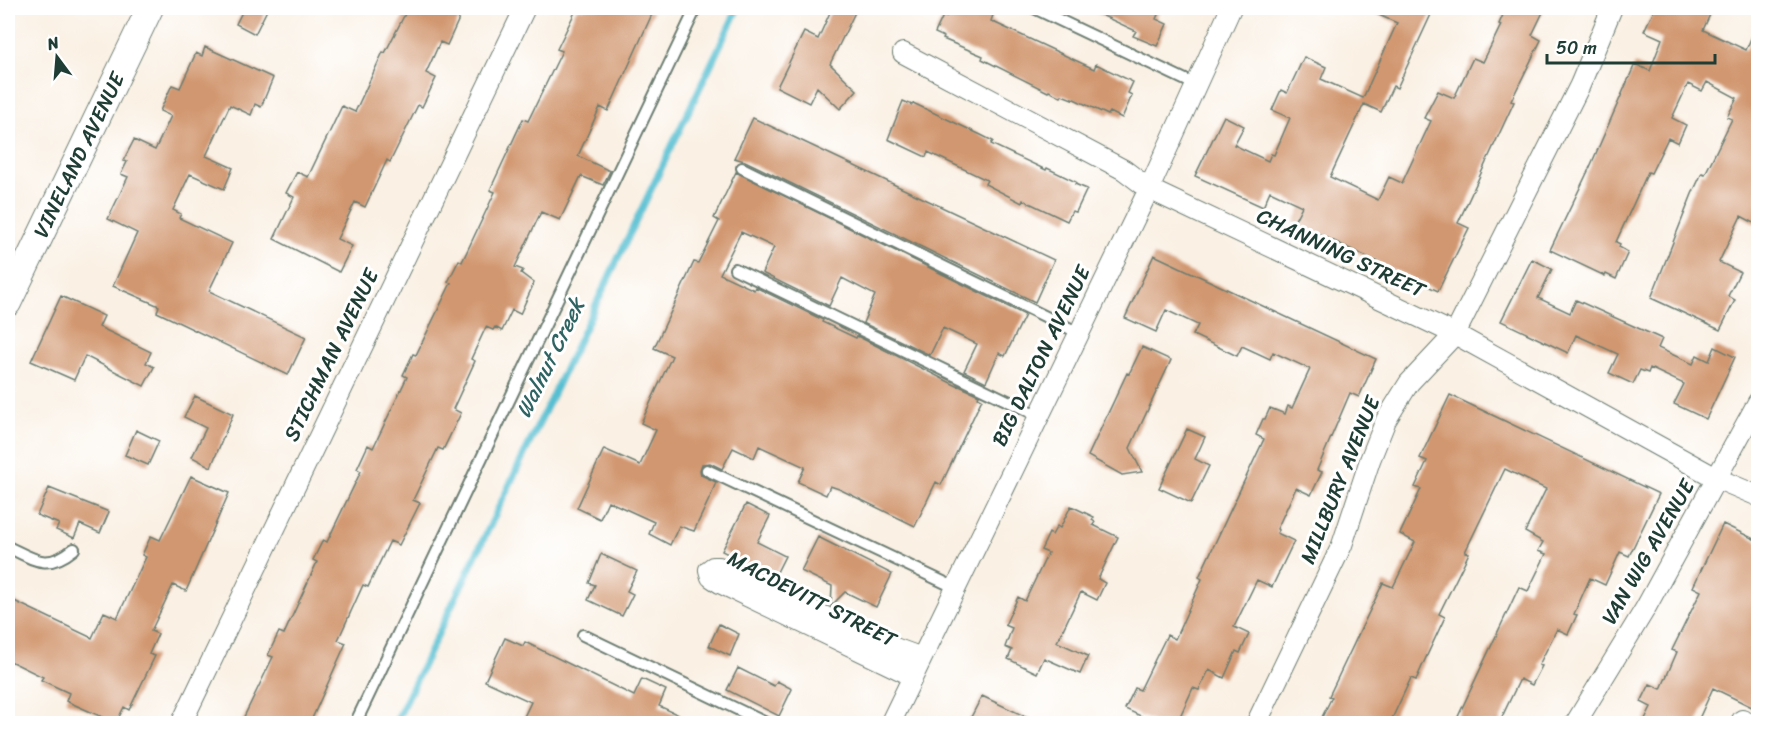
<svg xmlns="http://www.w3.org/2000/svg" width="1766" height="731" font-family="Sriracha,sans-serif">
<rect width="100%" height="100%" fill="#fff"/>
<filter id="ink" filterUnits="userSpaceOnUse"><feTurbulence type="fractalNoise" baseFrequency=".0167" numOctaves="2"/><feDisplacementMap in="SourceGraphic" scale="12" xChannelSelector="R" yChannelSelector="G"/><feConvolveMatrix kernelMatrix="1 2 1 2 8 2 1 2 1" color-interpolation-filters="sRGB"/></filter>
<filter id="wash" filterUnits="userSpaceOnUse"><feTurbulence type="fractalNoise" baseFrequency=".008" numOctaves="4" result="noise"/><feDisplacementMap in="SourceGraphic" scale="24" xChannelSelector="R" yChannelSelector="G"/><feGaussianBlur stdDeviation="1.35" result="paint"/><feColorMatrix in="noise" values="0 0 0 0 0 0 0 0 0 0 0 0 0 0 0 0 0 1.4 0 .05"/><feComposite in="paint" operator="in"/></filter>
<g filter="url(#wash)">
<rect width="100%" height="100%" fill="#faf0e3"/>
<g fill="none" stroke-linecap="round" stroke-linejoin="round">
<!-- stream -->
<path stroke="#55bfd1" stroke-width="7" d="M395,724L738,8"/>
</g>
<g id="blocks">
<!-- building -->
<path fill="#d1976f" d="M244,8H268L255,34L236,24Z
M408,8H464L447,45L440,42L426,73L436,78L422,107L418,105L390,162L387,160L365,207L355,202L337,239L352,246L339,272L274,239L294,197L286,193L297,172L308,177L342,106L355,112L383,52L385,53Z
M577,8H643L653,12L608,111L600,107L578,156L610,171L603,185L581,176L560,220L541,212L515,267L523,270L521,273L534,283L520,314L512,310L502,331L495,327L493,330L486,327L471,359L475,361L453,409L461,413L443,450L438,448L413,500L420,503L399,545L390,541L368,587L363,585L338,640L346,643L310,723H241L273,657L268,655L279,632L284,634L317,562L313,560L323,540L327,542L361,471L357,469L368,445L373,448L407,377L403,375L413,354L416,355L451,283L448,282L459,260L462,262L495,192L490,190L523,119L528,121L562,51L557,49Z
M832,8H857L830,64L857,90L840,109L817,87L809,103L777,87L804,32L818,39Z
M951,8H977L993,15L991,21L1094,69L1096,64L1133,82L1128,93L1132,95L1122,118L1110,112L1108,115L1072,98V99L1062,95L1061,97L1049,91L1048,92L982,59L983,56L943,39L944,37L935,33L943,16L946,17Z
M1086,8H1161L1156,19L1167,24L1157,46L1133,36L1136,31Z
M1363,8H1434L1397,88L1393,86L1381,112L1364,104L1330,177L1378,200L1389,177L1402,183L1431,121L1424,118L1438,91L1454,98L1473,58L1483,62L1501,25L1499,24L1506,8H1545L1532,35L1541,40L1511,101L1514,102L1458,223L1469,228L1438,291L1294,222L1302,206L1270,191L1263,207L1195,176L1224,116L1244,126L1234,145L1268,161L1271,154L1274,155L1290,118L1272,110L1281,90L1287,93L1304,57L1326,67L1321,79L1363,98L1397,23Z
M1655,8H1713L1703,30L1746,50L1758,22V225L1741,216L1719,262L1740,272L1728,296L1735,300L1720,330L1651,298L1692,194L1702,173L1705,174L1732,119L1727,117L1737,98L1707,82L1702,91L1688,84L1672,118L1686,125L1678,143L1668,138L1651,173L1648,172L1616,242L1620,244L1619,247L1628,252L1616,279L1606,274L1605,276L1550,250L1590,167L1635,64L1650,71L1662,39L1644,31Z
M205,47L273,78L261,107L255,104L251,115L230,105L206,156L233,168L224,189L190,174L173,210L181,214L179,218L232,243L209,291L306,337L288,375L157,312L159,306L113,286L137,233L108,219L128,177L121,174L127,162L123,161L134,140L155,150L171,116L160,111L172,85L180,88L196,53L202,56Z
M903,101L912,105L913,103L981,135L993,141L991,144L1046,170L1047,168L1076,182L1075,184L1087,189L1076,212L1072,211L1067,221L1023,200L1022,203L985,184L987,180L928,152L926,157L888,139Z
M753,118L1054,260L1035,302L745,161L734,158Z
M736,172L1025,315L1005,356L999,353L986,382L964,371L977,344L943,328L930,355L863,323L875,295L842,278L829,306L762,273L774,247L741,232L720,274L754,290L755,287L823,320L822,322L856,338L857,336L957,386V385L979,395L978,397L982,399L941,485L936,482L915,526L839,489L830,486L826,495L798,482L805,467L759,446L754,458L733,448L722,469L710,463L702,464L700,470L701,475L716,482L712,493L694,531L679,526L670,545L649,534L654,522L608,501L600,519L577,508L604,449L640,465L656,430L641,423L672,356L654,348L694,262L698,263L719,221L714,218Z
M1154,255L1376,359L1359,397L1350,393L1317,470L1322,472L1311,495L1296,488L1277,529L1279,530L1277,533L1294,541L1272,587L1257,580L1234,627L1249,634L1240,653L1236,651L1224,678L1209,670L1199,690L1193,688L1177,723H1156L1125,709L1135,688L1140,690L1167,635L1175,639L1202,579L1199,577L1264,439L1256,435L1263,419H1265L1270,408L1285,414L1288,406L1292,408L1310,369L1273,352L1270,359L1242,346L1237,356L1193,335L1198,325L1166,310L1156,332L1125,318Z
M1532,259L1552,269L1538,298L1570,313L1576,300L1662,339L1658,348L1693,364L1697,355L1709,361L1715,347L1735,357L1706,419L1674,404L1684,384L1650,368L1648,373L1640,370L1633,384L1609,373L1618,354L1576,335L1568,353L1501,321Z
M61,296L104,316L99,327L151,352L146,363L154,367L144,386L85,356L74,380L31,361Z
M1142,347L1171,360L1130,448L1142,472L1122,475L1088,456L1127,373L1129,374Z
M1450,395L1659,494L1629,556L1620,552L1605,585L1590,578L1574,614L1577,615L1568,634L1557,629L1539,665L1542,666L1532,685L1520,679L1499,723H1455L1519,587L1528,591L1546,554L1538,551L1543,542L1525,532L1546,489L1505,469L1465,552L1469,553L1439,614L1445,617L1423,664L1416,680L1411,678L1390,723H1319L1332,697L1329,696L1383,583L1393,587L1415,542L1400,534L1421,489L1415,487L1427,461L1420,458Z
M195,396L233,414L211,467L192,457L206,428L184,417Z
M1187,429L1205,437L1195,459L1209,466L1191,503L1159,488Z
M136,430L159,441L148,465L125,455Z
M191,476L229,493L186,591L173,585L151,631L158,634L149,654L155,656L129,710L124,707L116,723L66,701L69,693L41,680L43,677L8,660V598L92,638L104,612L117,618L146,557L142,555L151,536L160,540Z
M49,488L109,512L100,533L80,524L74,538L56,530L59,524L37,515Z
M746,504L770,516L757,542L785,556L774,578L722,551Z
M1071,506L1094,517L1092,520L1095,522L1093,525L1118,537L1098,579L1105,583L1097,600L1081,592L1057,642L1088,656L1080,674L1044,658L1037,673L1008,659L1012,650L1005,647L1012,628L1005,625L1018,597L1025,601L1048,553L1041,550L1049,533L1052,535L1057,526L1060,528Z
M1723,524L1758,541V710L1713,688L1697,723H1643L1651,707L1641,702L1650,684L1661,689L1677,652L1672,650L1701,591L1693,587Z
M818,537L892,574L876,607L845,592L831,606L832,586L801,571Z
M601,554L637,571L627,591L633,594L622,616L588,600L595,585L589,583Z
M719,624L739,634L730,656L709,646Z
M505,638L523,646L525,642L634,696L642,679L666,690L659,706L696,723H521L531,702L485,681Z
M738,668L774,686L777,681L792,689L779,716L727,690Z
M982,696L1039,723H968Z"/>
</g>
</g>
<g filter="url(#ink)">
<use href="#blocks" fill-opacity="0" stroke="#6c7c71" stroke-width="1.5"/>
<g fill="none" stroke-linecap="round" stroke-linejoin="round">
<!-- service casing -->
<g stroke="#6c7c71" stroke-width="14">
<path id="service" d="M1034,8L1196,85
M742,168L1079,333
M735,269L1039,416
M707,470L956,588
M8,547C35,560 47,571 74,549
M583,635L768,724
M355,724L696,8"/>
</g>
<!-- minor casing -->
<g stroke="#6c7c71" stroke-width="22">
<path id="minor" d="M903,53L1124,170L1149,189L1455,334L1718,479L1758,496
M913,676L720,583L711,577L709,570L713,567H719L881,643L922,658
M1742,720L1751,724
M181,724L525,8
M890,724L1149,189L1231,8
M1256,724L1342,545L1370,460L1386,420L1409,383L1455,334L1580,85L1612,8
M1575,724L1645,609L1758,402"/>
</g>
<!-- tertiary casing -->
<g stroke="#6c7c71" stroke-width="28">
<path id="tertiary" d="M8,303L150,8"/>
</g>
<!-- service -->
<use href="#service" stroke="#fff" stroke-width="10"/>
<!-- minor -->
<use href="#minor" stroke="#fff" stroke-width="20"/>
<!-- tertiary -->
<use href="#tertiary" stroke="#fff" stroke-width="26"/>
</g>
</g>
<g text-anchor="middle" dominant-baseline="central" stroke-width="6" stroke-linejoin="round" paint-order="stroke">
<!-- street labels -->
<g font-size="21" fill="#1f3d34" stroke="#fff">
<text transform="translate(79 155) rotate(-64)">VINELAND AVENUE</text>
<text transform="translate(1341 253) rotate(25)">CHANNING STREET</text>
<text transform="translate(331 355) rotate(-64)">STICHMAN AVENUE</text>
<text transform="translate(1041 356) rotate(-64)">BIG DALTON AVENUE</text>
<text transform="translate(1340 480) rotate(-68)">MILLBURY AVENUE</text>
<text transform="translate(1648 552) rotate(-60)">VAN WIG AVENUE</text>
<text transform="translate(812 599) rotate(27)">MACDEVITT STREET</text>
</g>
<!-- water labels -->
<g font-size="22" font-style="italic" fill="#2f6463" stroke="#fff">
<text transform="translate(550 358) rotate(-64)">Walnut Creek</text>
</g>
</g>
<!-- margin -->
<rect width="1766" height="731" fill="none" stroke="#fff" stroke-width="30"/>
<!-- north arrow -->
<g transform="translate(57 57) rotate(344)" stroke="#ffffff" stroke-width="4.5" paint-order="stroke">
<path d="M0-4.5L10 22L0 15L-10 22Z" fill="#1f3d34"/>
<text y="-9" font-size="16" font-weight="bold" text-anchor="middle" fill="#1f3d34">N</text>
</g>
<!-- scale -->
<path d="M1547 54v9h168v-9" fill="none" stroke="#1f3d34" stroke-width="3"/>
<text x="1556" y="54" font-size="18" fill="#1f3d34" stroke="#ffffff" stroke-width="4.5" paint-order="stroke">50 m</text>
</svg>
